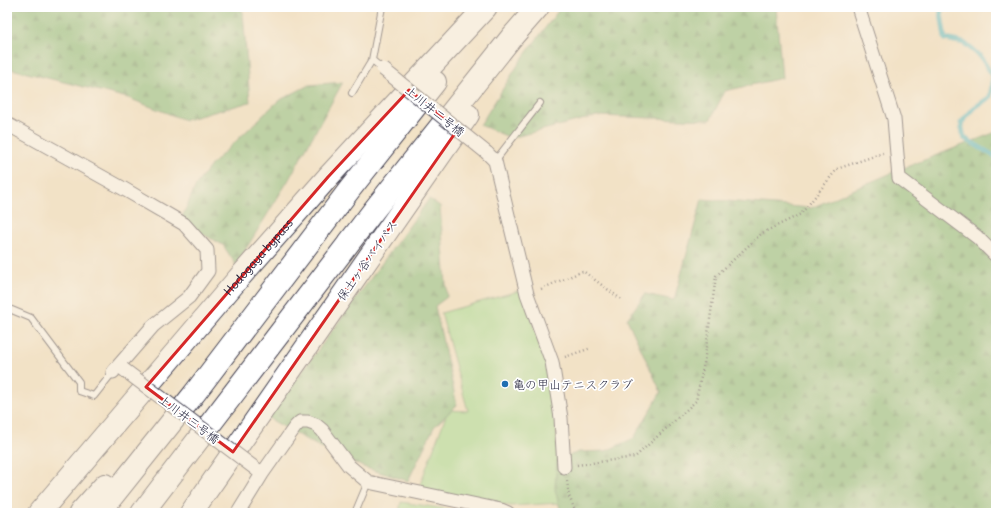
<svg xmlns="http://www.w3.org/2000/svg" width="1003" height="520" font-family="Delius,'Klee One',sans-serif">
<defs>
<pattern id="forest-firs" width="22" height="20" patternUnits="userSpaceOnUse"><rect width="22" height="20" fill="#7fbc7c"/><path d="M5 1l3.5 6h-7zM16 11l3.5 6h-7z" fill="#689867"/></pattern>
</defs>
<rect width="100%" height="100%" fill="#fff"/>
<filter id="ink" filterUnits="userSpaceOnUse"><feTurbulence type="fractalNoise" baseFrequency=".025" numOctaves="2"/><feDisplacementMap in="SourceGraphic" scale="8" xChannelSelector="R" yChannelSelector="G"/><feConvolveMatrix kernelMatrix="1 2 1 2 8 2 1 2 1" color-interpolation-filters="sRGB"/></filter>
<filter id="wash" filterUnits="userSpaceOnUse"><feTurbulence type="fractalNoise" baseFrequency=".012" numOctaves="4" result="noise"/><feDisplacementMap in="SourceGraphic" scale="16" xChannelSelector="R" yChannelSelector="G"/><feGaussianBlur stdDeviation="0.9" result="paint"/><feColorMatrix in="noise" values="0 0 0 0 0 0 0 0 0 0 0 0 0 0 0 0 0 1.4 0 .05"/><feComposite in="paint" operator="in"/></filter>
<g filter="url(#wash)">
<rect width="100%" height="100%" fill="#f2e2c6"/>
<!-- green -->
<path fill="#9fdd92" stroke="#608066" d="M522,290L546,363L555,405L560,503L511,506L418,490L448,410L468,411L441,313Z
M401,502L474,513H399Z"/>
<!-- forest -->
<path fill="url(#forest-firs)" stroke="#506f5c" d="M7,7H239L243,12L250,102L185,120L128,98L7,68Z
M561,7H776L782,78L725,91L710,120L597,116L511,138L480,125L521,60Z
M343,82L288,181L236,265L223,245L180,222L196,185L212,164L278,101L309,85Z
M996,132V513H561L555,489L557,460L579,452L606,451L634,438L661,392L627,319L645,294L674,300L702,199L811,208L896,171Z
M429,199L440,206L447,297L435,306L457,405L434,427L408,481L363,467L314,444L268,418Z"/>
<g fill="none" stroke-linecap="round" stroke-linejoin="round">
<!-- stream -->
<path stroke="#4fbacb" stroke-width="5" d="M940,7L945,39L964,43L980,56L993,76L990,97L974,108L961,123L964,138L996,157"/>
</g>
</g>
<g filter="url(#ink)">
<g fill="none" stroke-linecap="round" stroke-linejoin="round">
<!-- lane casing -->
<g stroke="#413f50" stroke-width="8">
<path id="lane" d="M382,7L372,60L383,69
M352,93L372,60
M495,161L540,103
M7,308L31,318L79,382V391L94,396L113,372
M355,513L368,482"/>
</g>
<!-- street casing -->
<g stroke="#413f50" stroke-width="15">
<path id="street" d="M858,7L894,119L899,178L977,237L996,256
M7,124L124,189L184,224L207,250L208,271L189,297L153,326L113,372
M487,153L495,161L527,294L552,362L561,418L564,467
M256,469L262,474L295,427L300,422H308L316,425L322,430L349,466L368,482L501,510L508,513
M238,513L262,474"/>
</g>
<!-- highway casing -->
<g stroke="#413f50" stroke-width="24">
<g id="highway">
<path id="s1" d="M39,513L238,279L328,177L486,7"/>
<path d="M80,513L105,485"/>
<path d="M99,513L194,394L350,189L435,82"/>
<path d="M142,513L374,210L511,38L538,7"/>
<path d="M191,513L468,115"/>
</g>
</g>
<!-- path -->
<path stroke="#413f50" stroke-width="2.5" stroke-dasharray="1 3" stroke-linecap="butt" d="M541,289L583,271L622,300
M565,357L591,348
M577,465L635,457L696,401L704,363L716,276L762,233L801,214L837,169L883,153
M567,481L569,496L576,513"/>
<!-- lane -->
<use href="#lane" stroke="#fff" stroke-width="6"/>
<!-- street -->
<use href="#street" stroke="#fff" stroke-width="13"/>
<!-- highway -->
<use href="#highway" stroke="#fff" stroke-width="22"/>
<!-- street-bridge casing -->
<g stroke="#413f50" stroke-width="15" stroke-linecap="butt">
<path id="street-bridge" d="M383,69L487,153
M123,369L256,469"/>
</g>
<!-- street-bridge -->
<use href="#street-bridge" stroke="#fff" stroke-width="13"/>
</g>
</g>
<!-- marked area -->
<path d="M0 0H1003V520H0ZM409,90L458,129L233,452L146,387L328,177Z" fill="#f2e2c6" fill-opacity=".55" fill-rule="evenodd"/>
<path fill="none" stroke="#d62828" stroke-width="3" stroke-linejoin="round" d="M409,90L458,129L233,452L146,387L328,177Z"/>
<!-- markers -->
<circle fill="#1f6fb2" stroke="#fff" stroke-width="1.5" cx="505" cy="384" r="4"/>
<g text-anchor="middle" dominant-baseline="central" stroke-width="3.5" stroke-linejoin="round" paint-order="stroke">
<!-- street labels -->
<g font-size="12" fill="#22223b" stroke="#fff">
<text transform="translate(435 111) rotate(39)">上川井二号橋</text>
<text stroke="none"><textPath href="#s1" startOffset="337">Hodogaya bypass</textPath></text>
<text transform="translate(367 260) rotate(-55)">保土ヶ谷バイパス</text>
<text transform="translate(189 419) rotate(37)">上川井三号橋</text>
</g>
<!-- poi labels -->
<g font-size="12" fill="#22223b" stroke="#fff" text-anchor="start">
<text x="513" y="384">亀の甲山テニスクラブ</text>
</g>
</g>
<!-- margin -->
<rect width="1003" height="520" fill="none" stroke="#fff" stroke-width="24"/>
</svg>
